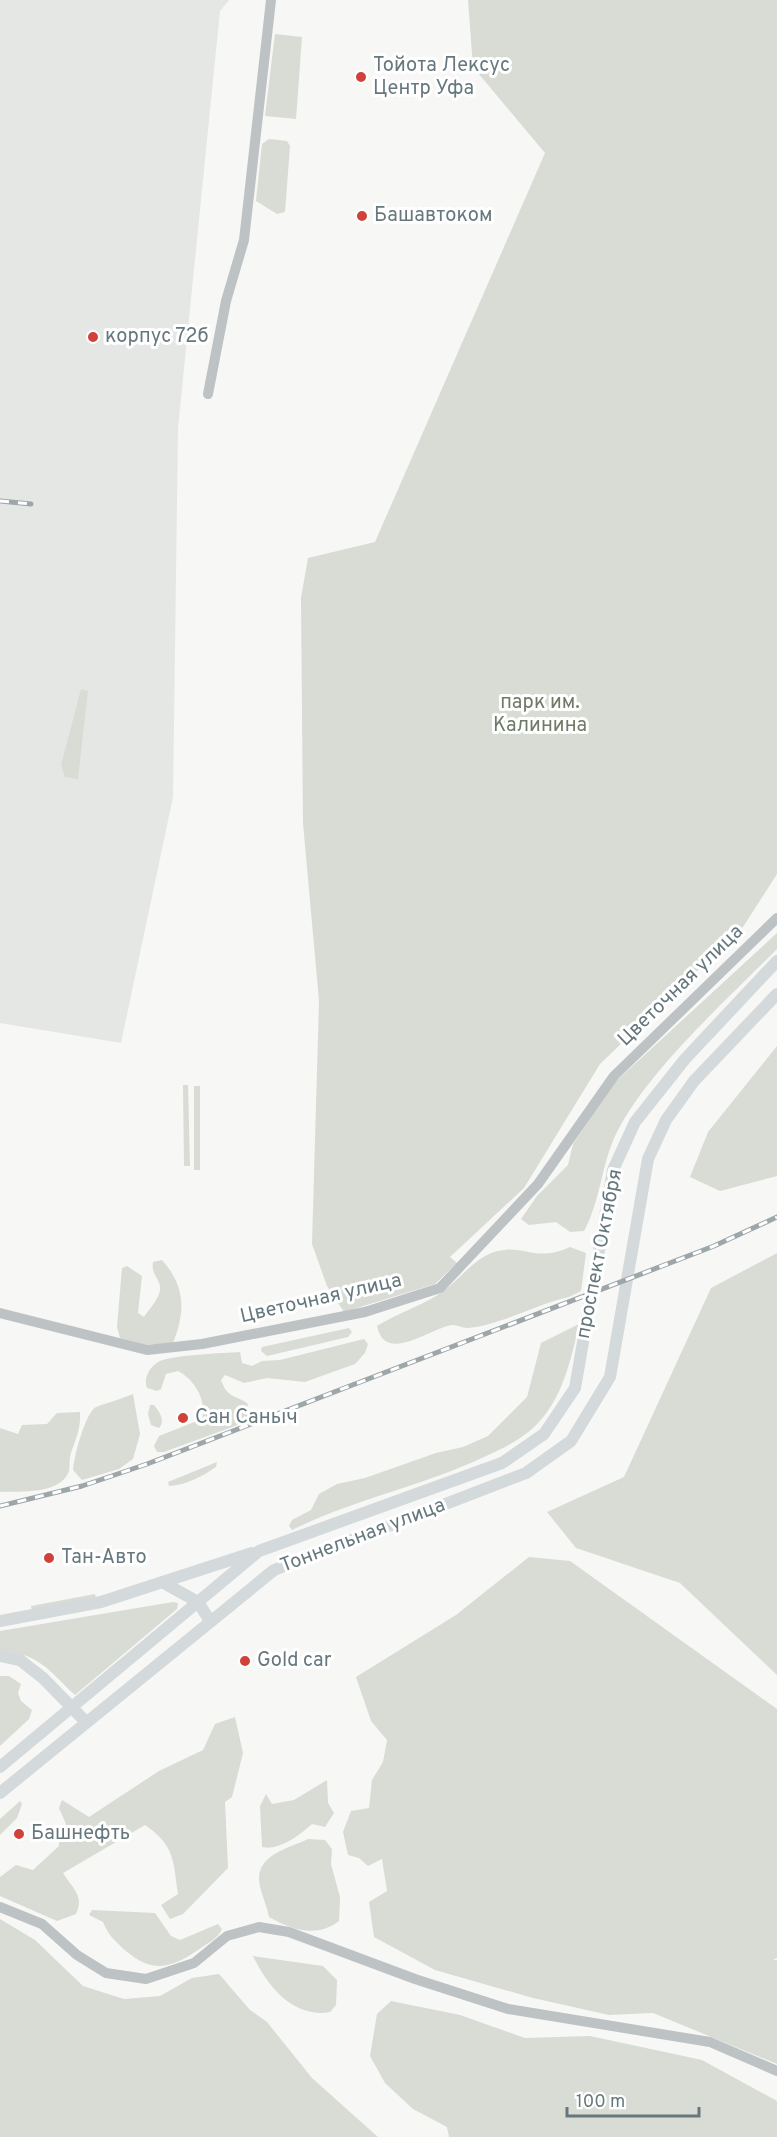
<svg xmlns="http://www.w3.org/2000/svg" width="777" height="2137" font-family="Overpass,sans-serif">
<rect width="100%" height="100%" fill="#f7f7f5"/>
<!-- built -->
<path fill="#e5e7e5" d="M0,0H229L220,11L178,428L173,797L121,1043L0,1023Z"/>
<!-- green -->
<path fill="#d8dcd5" d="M468,0H777V874L743,927L600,1064L524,1188L450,1257L457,1263L435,1284L344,1312L327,1286L312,1244L319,1001L303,823L301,598L308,558L375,542L545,153L473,67Z
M275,34L302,37L296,119L265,116Z
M269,139L287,141L290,146L285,212L277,214L256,201L262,144Z
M81,689L88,691L78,779L65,777L61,765Z
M777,933V949C726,1001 650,1068 617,1132C601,1164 601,1200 584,1231L570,1232L556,1222L529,1225L521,1219L537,1196L568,1165L573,1144L613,1084Z
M777,1046V1176L720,1191L690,1177L708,1132Z
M183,1085H188L190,1166H184Z
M194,1086H200V1170H194Z
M570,1247L586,1253L581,1291L569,1297C536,1304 499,1326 467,1328C462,1328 457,1325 453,1325C433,1326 385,1366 377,1326C397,1313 422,1306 442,1292C461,1279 475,1256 498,1251C525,1244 535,1263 570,1247Z
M777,1253V1675L680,1583L576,1548L547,1512L624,1477L711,1288Z
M162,1260C185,1286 186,1310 173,1343L144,1345L120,1338L117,1327L122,1268L127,1266L142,1276L138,1313L144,1317C149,1309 162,1296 160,1286C158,1277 151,1273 153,1262Z
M579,1324C571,1360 562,1402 533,1428C520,1440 502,1449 486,1456C424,1486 354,1499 292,1530L289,1526L292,1520L311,1510L319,1494L337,1484L365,1478L436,1453L463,1447L488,1436L527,1397L541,1343Z
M349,1328L352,1332L348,1337L267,1356L261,1351L262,1347Z
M364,1339L368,1344L365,1353L355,1364L305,1382L267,1378L244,1383L225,1375L221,1380C228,1399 234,1394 247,1403L251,1417L243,1423L164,1452H157L154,1446L159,1436L202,1419C207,1400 194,1379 178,1371L166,1374L161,1389L157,1391L147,1388C143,1378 150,1366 160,1361C174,1355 223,1353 240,1352L242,1363L252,1366L262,1361L280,1360Z
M133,1394L140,1434L133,1459L119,1469L82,1480L73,1470C74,1457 85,1413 96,1407C106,1403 122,1399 133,1394Z
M150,1405H154C159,1411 166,1421 159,1428L151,1425L148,1414Z
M80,1412C81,1429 76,1438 71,1453C69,1459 70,1466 69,1471C61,1495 19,1491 0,1492V1428L18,1434L22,1425L47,1424L57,1413Z
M217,1462L216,1467C203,1476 186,1485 169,1486L168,1482Z
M529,1557L570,1561L777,1709V1958L773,1960H777V2064L653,2013L609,2015L533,1998L435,1970L374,1937L369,1902L387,1891L382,1859L368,1866L359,1858L348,1855L343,1832L351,1811L369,1808L372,1780L383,1762L387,1740L371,1721L356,1677L456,1615Z
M95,1594L96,1599L32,1611L31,1606Z
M173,1602L178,1603L177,1609L75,1695C48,1670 39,1653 0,1651V1631Z
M0,1676H9L21,1684L18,1693L21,1701L32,1710L29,1719L0,1746Z
M235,1717L243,1753L232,1797L225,1802L228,1868L183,1914L170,1919L161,1905L178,1894C173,1860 175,1846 145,1825L63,1873C72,1888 85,1896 76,1914L57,1921L0,1896V1877L16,1865L33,1870L59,1846V1836L66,1824L59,1808L62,1800L89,1817L159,1771L203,1750L215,1724Z
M327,1780L328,1803L334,1813L325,1827L312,1824C300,1835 279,1851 262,1847L260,1806L266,1794L272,1804L294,1800Z
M20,1801L22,1804L17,1818L0,1835V1819Z
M308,1839L325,1840L332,1849L331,1864L340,1897L339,1921C317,1938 292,1930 269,1917C267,1905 260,1892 259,1880C258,1854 290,1848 308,1839Z
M92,1910L155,1913L171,1936L180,1940L218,1924L222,1929C218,1939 206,1944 198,1950C170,1969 152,1973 126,1951C115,1941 108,1935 103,1922L89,1915Z
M0,1919L35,1940L83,1986L124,1999L160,1996L192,1978L219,1974L250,2010L267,2022L312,2078L378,2137H0Z
M253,1956L323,1966L337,1980L336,2005L330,2012C294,2019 267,1986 253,1956Z
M391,2001L460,2015L525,2038L590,2036L702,2060L777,2101V2137H449L447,2127L413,2109L385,2083L370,2056L377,2014Z"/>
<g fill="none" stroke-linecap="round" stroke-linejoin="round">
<!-- minor -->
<path stroke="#bdc2c4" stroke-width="10" d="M208,394L226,301L244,240L271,0
M0,1313L147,1350L202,1344L365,1312L440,1288L538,1184L614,1076L777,918
M0,1907L42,1924L77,1955L106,1973L146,1979L194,1963L227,1936L259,1927L289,1932L415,1979L508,2009L710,2042L777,2071"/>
<!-- major -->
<path stroke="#d4d9db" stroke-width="12" d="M162,1582L198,1602L210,1621
M0,1621L101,1602L252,1553
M0,1656L20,1660L43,1678L86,1722
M0,1767L259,1551L502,1463L544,1434L575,1388L613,1170L635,1122L685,1059L777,961
M0,1793L274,1570L526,1473L571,1441L610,1377L648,1159L666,1120L694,1081L777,994"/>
<!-- rail casing -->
<g stroke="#9da6a9" stroke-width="5">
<path id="rail" d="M0,501L31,504
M0,1506L82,1486L147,1464L714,1246L777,1217"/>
</g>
<!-- rail -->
<use href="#rail" stroke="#fff" stroke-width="3" stroke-dasharray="9" stroke-linecap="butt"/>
</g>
<!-- markers -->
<g fill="#d0413c" stroke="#fff" stroke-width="2">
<circle cx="361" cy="77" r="6"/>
<circle cx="362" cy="216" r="6"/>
<circle cx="93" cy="337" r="6"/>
<circle cx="183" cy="1418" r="6"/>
<circle cx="49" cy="1558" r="6"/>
<circle cx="245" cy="1661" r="6"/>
<circle cx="19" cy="1834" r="6"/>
</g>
<g text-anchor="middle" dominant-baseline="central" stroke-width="6" stroke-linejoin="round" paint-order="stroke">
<!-- poi labels -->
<g font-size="20" fill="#66787d" stroke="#fff" text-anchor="start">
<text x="373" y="66">Тойота Лексус<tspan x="373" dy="23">Центр Уфа</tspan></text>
<text x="374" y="216">Башавтоком</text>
<text x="105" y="337">корпус 72б</text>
<text x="195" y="1418">Сан Саныч</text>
<text x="61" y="1558">Тан-Авто</text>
<text x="257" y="1661">Gold car</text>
<text x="31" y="1834">Башнефть</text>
</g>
<!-- park labels -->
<g font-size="20" fill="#6f7a68" stroke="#fff">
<text x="540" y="703">парк им.<tspan x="540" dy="23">Калинина</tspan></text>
</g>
<!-- street labels -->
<g font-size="20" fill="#66787d" stroke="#fff">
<text transform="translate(681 986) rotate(-44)">Цветочная улица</text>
<text transform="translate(600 1254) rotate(-79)">проспект Октября</text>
<text transform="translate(321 1299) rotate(-13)">Цветочная улица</text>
<text transform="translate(363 1536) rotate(-21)">Тоннельная улица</text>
</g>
</g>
<!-- scale -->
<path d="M567 2107v9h132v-9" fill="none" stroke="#66787d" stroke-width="3"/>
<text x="576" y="2107" font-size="18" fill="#66787d" stroke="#ffffff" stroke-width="4.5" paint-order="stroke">100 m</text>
</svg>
